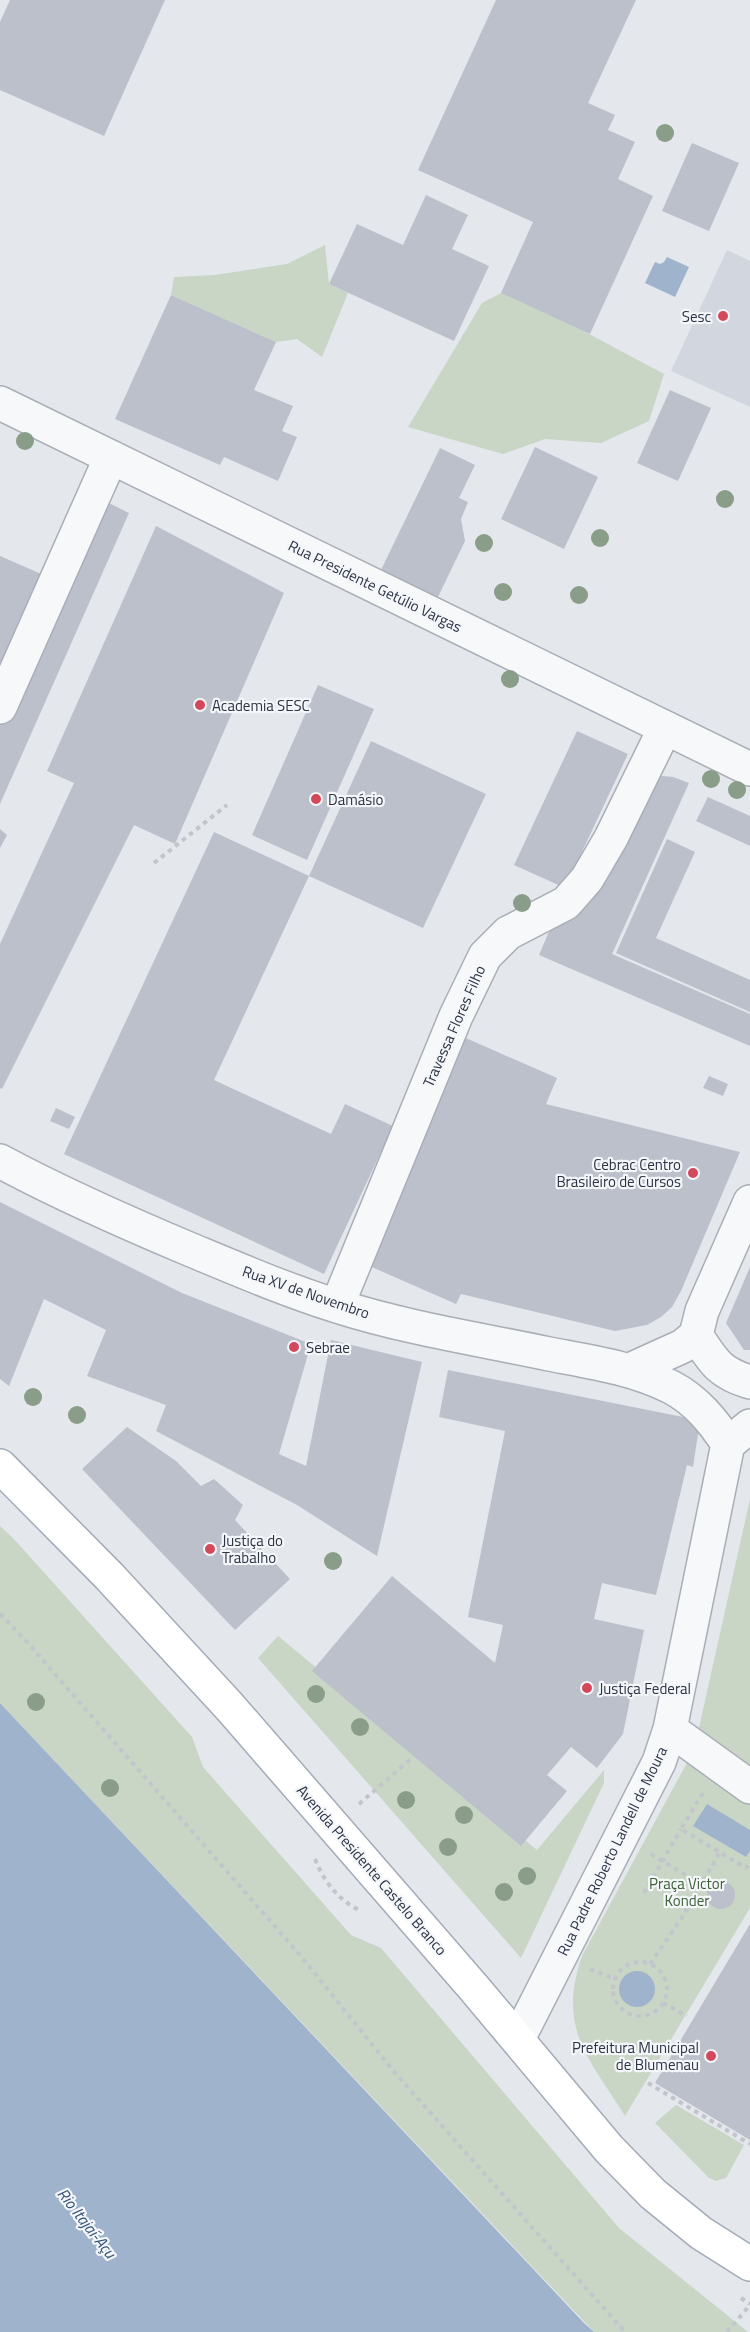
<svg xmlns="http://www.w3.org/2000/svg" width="750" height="2332" font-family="'Titillium Web',sans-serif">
<rect width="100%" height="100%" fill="#e4e7ec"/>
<!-- built -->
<path fill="#d2d6de" d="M727,250L750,261V407L671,371Z"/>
<!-- green -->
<path fill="#c9d6c5" d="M325,245L329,284L348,293L322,357L297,339L276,342L171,295L174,277L214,275L287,264Z
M501,293L576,327L664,374L649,421L601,443L545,439L503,454L408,427L482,303Z
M750,1499V1771L698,1732Z
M0,1526L13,1538L192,1737L203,1767L351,1935L381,1948L619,2228L748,2332H594L0,1703Z
M278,1636L537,1850L604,1770V1783L521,1958L258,1658Z
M689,1759L750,1805V1908L625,2116C588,2056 557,2029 582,1956Z
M676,2105L744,2145L726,2178L716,2181L709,2178L655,2123Z"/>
<!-- water -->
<path fill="#9fb4cc" d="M667,257L689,267L675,297L645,283L655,262L660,264L664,262Z
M0,1703L584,2323L594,2332H0Z
M707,1804L750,1830V1851L746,1857L693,1826Z
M619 1989a18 18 0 1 1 36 0a18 18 0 1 1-36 0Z"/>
<!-- building -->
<path fill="#bbc0ca" d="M10,0H165L104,136L0,90V22Z
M496,0H636L588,103L615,115L608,130L635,142L618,179L653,196L590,334L501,293L533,222L418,170Z
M692,143L739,163L709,231L662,211Z
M426,195L468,215L452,249L489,266L454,341L329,284L357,224L403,245Z
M171,295L276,342L254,390L293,406L282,431L297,437L278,481L224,457L220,465L115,419Z
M670,390L711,408L678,481L637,463Z
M535,447L598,477L564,549L501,519Z
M440,448L475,465L459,498L468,502L461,519L465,541L437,599L380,572Z
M101,499L129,513L0,804V726Z
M156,526L284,593L175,844L134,825L2,1089L0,1088V944L74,783L47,771Z
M0,556L46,576L0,677Z
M318,685L374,709L307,860L252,835Z
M577,731L628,754L565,888L514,865Z
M371,741L486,794L423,928L309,876Z
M663,776L673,777L689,783L612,954L750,1014V1046L539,955L551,927L653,778Z
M708,797L750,816V846L696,821Z
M0,829L7,835L0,848Z
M214,832L309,876L214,1080L331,1134L345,1104L393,1126L324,1274L64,1154Z
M667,839L695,852L656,938L750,980V1012L616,953Z
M459,1035L557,1078L546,1104L740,1152L681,1291L672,1307L661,1317L647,1325L615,1331L461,1294L456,1304L358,1261Z
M709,1076L728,1084L723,1096L703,1088Z
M56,1108L75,1117L69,1129L50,1121Z
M0,1202L182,1293L311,1344L279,1454L306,1466L331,1340L422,1362L377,1556L297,1505L156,1431L166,1405L87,1376L106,1330L44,1299L9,1386L0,1379Z
M750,1267V1350H744L726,1323Z
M448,1370L688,1418L699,1427L693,1467L687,1465L656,1595L602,1583L594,1619L644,1630L623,1734L597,1768L571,1747L547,1775L567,1791L521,1846L312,1671L392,1576L495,1663L503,1625L468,1617L505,1431L439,1417Z
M127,1427L176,1461L201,1486L214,1479L243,1505L235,1520L290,1579L235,1630L82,1469Z
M707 1895a14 14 0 1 1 28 0a14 14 0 1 1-28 0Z
M750,1924V2140L655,2083Z"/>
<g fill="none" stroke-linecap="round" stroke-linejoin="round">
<!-- minor casing -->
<g stroke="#a9aeb7" stroke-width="36">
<path id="minor" d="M0,403L750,769
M0,707L111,457
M0,1161C61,1194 125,1222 189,1249C237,1269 286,1290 337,1306C406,1328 478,1339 549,1354C591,1362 633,1368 671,1387C696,1400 713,1421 728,1444
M337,1306L456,1016L485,956L508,933L566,903L587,879L611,838L665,728
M696,1335L702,1311L750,1202
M696,1335C713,1361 719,1373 750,1382
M630,1370L683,1346L696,1335
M728,1444L750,1426
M670,1729L750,1787
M518,2039L659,1762L670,1729L728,1444"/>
</g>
<!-- major casing -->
<g stroke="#a3abb8" stroke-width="36">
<path id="major" d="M0,1466L109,1576L229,1706L474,1988L609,2149L653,2194L701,2233L750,2264"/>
</g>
<!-- path -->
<path stroke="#c2c5cb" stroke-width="4" stroke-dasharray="4.5 4.5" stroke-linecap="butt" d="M154,863L227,805
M0,1614L27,1642L299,1954L396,2074L625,2332
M703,1793L681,1829L746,1868L750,1861
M359,1804L411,1759
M651,1854L702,1885
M315,1859C324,1881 337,1899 359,1910
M644,1893L681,1829
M613 1989a27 27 0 1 1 54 0a27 27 0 1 1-54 0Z
M650,1964L683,1916L720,1852
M590,1969L615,1979
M663,2003L687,2016
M648,2083L750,2144
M741,2298L750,2304
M727,2332L750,2305"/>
<!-- minor -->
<use href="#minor" stroke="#f7f8fa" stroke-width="33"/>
<!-- major -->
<use href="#major" stroke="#fff" stroke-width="33"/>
</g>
<!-- trees -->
<g fill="#899d89">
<circle cx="665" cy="133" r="9"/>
<circle cx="25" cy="441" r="9"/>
<circle cx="725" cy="499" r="9"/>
<circle cx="600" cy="538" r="9"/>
<circle cx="484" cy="543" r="9"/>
<circle cx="503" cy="592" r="9"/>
<circle cx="579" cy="595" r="9"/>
<circle cx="510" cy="679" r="9"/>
<circle cx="711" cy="779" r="9"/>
<circle cx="737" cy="790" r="9"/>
<circle cx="522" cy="903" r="9"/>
<circle cx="33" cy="1397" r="9"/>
<circle cx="77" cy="1415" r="9"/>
<circle cx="333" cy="1561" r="9"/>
<circle cx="316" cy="1694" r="9"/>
<circle cx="36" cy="1702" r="9"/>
<circle cx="360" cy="1727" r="9"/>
<circle cx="110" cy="1788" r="9"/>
<circle cx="406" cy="1800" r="9"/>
<circle cx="464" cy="1815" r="9"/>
<circle cx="448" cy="1847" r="9"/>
<circle cx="527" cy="1876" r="9"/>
<circle cx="504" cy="1892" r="9"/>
</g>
<!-- markers -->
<g fill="#d1495b" stroke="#f4f6f9" stroke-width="2">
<circle cx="723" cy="316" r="6"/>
<circle cx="200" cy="705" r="6"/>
<circle cx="316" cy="799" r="6"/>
<circle cx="693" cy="1173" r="6"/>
<circle cx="294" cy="1347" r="6"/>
<circle cx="210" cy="1549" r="6"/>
<circle cx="587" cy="1688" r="6"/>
<circle cx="711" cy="2056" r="6"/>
</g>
<g text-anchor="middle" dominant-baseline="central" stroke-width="4.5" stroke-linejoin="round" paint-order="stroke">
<!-- poi labels -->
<g font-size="15" fill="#2b3445" stroke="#f4f6f9" text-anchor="start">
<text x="711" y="316" text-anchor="end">Sesc</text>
<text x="212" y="705">Academia SESC</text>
<text x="328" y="799">Damásio</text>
<text x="681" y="1164" text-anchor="end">Cebrac Centro<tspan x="681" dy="17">Brasileiro de Cursos</tspan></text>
<text x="306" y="1347">Sebrae</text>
<text x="222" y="1540">Justiça do<tspan x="222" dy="17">Trabalho</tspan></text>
<text x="599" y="1688">Justiça Federal</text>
<text x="699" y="2047" text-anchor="end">Prefeitura Municipal<tspan x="699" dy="17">de Blumenau</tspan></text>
</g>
<!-- street labels -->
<g font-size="15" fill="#2b3445" stroke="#f4f6f9">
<text transform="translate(375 586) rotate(26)">Rua Presidente Getúlio Vargas</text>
<text transform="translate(454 1026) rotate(-66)">Travessa Flores Filho</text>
<text transform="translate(306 1292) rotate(19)">Rua XV de Novembro</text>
<text transform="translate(612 1851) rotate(-64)">Rua Padre Roberto Landell de Moura</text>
<text transform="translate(372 1870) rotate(49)">Avenida Presidente Castelo Branco</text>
</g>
<!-- park labels -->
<g font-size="15" fill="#3f6138" stroke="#f4f6f9">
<text x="687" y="1883">Praça Victor<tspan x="687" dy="17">Konder</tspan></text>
</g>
<!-- water labels -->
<g font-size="16" font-style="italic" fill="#34527a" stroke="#f4f6f9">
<text transform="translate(87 2223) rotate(52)">Rio Itajaí-Açu</text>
</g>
</g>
</svg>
